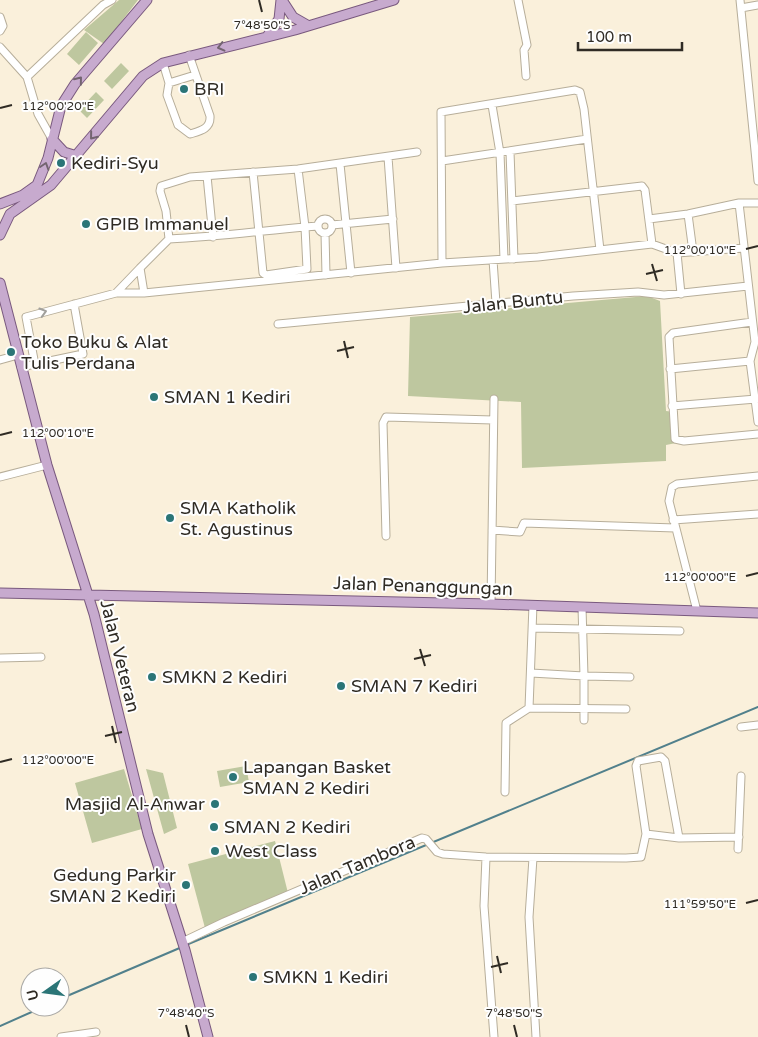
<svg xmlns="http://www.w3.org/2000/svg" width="758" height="1037" font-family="'Varela Round',sans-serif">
<rect width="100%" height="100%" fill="#faf0db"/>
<!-- green -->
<path fill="#bec79f" d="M119,0H138L104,44L84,30Z
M86,32L98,43L79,65L67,54Z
M121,63L129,71L112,89L104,81Z
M96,92L104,100L87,118L79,110Z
M647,296L660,301L666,411L674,412L676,443L666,445V461L522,468L521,402L408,396L410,317Z
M246,766L249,782L220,787L217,771Z
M124,769L142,829L92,843L75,783Z
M146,769L163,773L177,828L164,834Z
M275,841L288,893L205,928L188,864Z"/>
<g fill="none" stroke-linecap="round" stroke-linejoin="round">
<!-- stream -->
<path stroke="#51808c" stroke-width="2" d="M186,945L758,707
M60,999L182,947
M0,1026L43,1007"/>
<!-- minor casing -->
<g stroke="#b7ae9a" stroke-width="9">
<path id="minor" d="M518,0L527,45L524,50L526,76
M740,0L758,181
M741,8L758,5
M0,17L3,26L0,31
M0,47L27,77
M163,63L169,83L167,95L178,125L190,134C200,131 211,129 210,116L189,55
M169,83L195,75
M492,105L500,153L504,259
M52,139L38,114L27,77L103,5L112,0
M510,152L514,259
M388,157L396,268
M442,161L587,139
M340,164L351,273
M298,169L305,227L318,226
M207,176L213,237
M512,201L642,186L645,190L652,244
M739,203L755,342
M688,214L693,252
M318 226a7 7 0 1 1 14 0a7 7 0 1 1-14 0Z
M649,219L688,214L739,203H758
M332,225L393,219
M325,233L326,275
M169,239L166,211L160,191L161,186L190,177L298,169L417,152
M677,253L744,248
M493,260L496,303
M442,263L441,112L575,90L580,92L584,109L600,250
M140,268L169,239C215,237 260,231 305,227L307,269L266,275L263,273L253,172
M116,293L140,268L144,293
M752,322L673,333L669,337L675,439L684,441L758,434
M278,324L573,296L638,292L664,295L748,286
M758,341L755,342L750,361L758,422
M0,360L18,355
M35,365L26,317L116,293H144L442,263L538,257L652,244L677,253L681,294
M21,367L83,354L74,304
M670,369L750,361
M672,406L756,399
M0,477L47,465
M673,520L758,514
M492,530L520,532L524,523L675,528
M386,536L383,423L386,417L493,420
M491,604L494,399
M697,611L669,501L672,487L677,484L758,476
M533,628L680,631
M0,658L41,657
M531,673L584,676L582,607
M529,708L626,709
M584,720V676L630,677
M741,727L758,725
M505,792L506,723L529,708L533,605
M646,834L636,766L638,761L661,757L665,761L679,838
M738,849L741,776
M486,857L484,906L494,1037
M533,858L529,917L536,1037
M182,942L224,922L422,838L426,839L437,852L443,854L486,857L626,858L641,857L646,834L679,838L739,837
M61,1037L96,1032"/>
</g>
<!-- major casing -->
<g stroke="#79597e" stroke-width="11">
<path id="major" d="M282,0L293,17L307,25
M268,35L279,19L281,0
M52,139L64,152L77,156
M0,204L23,195L37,185L48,158L61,106L75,84L147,0
M0,235L10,214L51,185L143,76L163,63L295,30L394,0
M0,283L47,465L94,614L148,834L185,950L208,1037
M0,593L491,604L758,613"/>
</g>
<!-- minor -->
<use href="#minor" stroke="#fff" stroke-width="7"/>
<!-- major -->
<use href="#major" stroke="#c7aace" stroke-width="9"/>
</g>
<!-- one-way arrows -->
<defs><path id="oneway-chevron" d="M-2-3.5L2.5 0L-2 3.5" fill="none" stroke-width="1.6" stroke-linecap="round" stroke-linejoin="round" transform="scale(1.25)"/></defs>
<g stroke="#736470">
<use href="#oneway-chevron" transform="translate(221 47) rotate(166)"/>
<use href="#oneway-chevron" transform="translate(79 80) rotate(-51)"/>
<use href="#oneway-chevron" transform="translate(93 136) rotate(129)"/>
<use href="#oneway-chevron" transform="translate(45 166) rotate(-72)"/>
</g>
<use stroke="#a1a09c" href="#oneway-chevron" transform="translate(43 312) rotate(-16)"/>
<!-- ticks -->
<path fill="none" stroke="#2f2b24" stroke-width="2" d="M259,0L262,12M0,108L12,105M746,249L758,246M652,264L657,281M646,274L663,270M344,341L348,358M337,351L354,347M0,435L12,432M746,576L758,573M420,649L425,666M414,659L431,655M112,726L116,743M105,736L122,732M0,762L12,759M746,903L758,900M497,956L501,973M491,967L508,963M186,1025L189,1037M514,1025L517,1037"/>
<!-- markers -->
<g fill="#2b7577" stroke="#fefefe" stroke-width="2">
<circle cx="184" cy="89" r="5"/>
<circle cx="61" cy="163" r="5"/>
<circle cx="86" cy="224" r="5"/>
<circle cx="11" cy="352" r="5"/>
<circle cx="154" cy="397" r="5"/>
<circle cx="170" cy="518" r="5"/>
<circle cx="152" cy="677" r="5"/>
<circle cx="341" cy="686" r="5"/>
<circle cx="233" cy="777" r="5"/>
<circle cx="215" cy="804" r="5"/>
<circle cx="214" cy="827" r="5"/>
<circle cx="215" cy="851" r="5"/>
<circle cx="186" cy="885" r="5"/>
<circle cx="253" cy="977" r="5"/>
</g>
<g text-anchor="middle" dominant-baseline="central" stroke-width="4" stroke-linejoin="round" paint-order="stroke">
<!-- poi labels -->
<g font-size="18" fill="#2f2b24" stroke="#fefefe" text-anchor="start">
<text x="194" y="89">BRI</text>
<text x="71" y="163">Kediri-Syu</text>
<text x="96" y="224">GPIB Immanuel</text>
<text x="21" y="342">Toko Buku &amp; Alat<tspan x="21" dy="21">Tulis Perdana</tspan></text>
<text x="164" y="397">SMAN 1 Kediri</text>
<text x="180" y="508">SMA Katholik<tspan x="180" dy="21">St. Agustinus</tspan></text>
<text x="162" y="677">SMKN 2 Kediri</text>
<text x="351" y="686">SMAN 7 Kediri</text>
<text x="243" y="767">Lapangan Basket<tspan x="243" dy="21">SMAN 2 Kediri</tspan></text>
<text x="205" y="804" text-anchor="end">Masjid Al-Anwar</text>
<text x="224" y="827">SMAN 2 Kediri</text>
<text x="225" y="851">West Class</text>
<text x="176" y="875" text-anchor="end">Gedung Parkir<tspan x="176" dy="21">SMAN 2 Kediri</tspan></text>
<text x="263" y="977">SMKN 1 Kediri</text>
</g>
<!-- street labels -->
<g font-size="18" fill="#2f2b24" stroke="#fefefe">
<text transform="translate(513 302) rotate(-6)">Jalan Buntu</text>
<text transform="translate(423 586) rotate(2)">Jalan Penanggungan</text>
<text transform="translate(120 656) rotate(76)">Jalan Veteran</text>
<text transform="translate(357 865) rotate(-23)">Jalan Tambora</text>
</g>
</g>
<g font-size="12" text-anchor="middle" fill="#2f2b24" stroke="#fefefe" stroke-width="4" stroke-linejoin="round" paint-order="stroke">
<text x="262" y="29">7°48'50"S</text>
<text x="58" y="110">112°00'20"E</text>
<text x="700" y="254">112°00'10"E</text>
<text x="58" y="437">112°00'10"E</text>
<text x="700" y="581">112°00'00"E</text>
<text x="58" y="764">112°00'00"E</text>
<text x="700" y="908">111°59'50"E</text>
<text x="186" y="1017">7°48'40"S</text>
<text x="514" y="1017">7°48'50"S</text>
</g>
<!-- north arrow -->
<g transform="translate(45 992) rotate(256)"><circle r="24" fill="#fefefe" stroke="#abaaa7"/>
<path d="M0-4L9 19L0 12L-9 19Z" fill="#2b7577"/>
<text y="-8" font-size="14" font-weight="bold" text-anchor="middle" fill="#2f2b24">U</text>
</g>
<!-- scale -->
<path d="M578 42v8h104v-8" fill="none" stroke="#2f2b24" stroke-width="2.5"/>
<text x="586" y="42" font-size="15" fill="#2f2b24" stroke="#fefefe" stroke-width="4" paint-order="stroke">100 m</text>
</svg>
